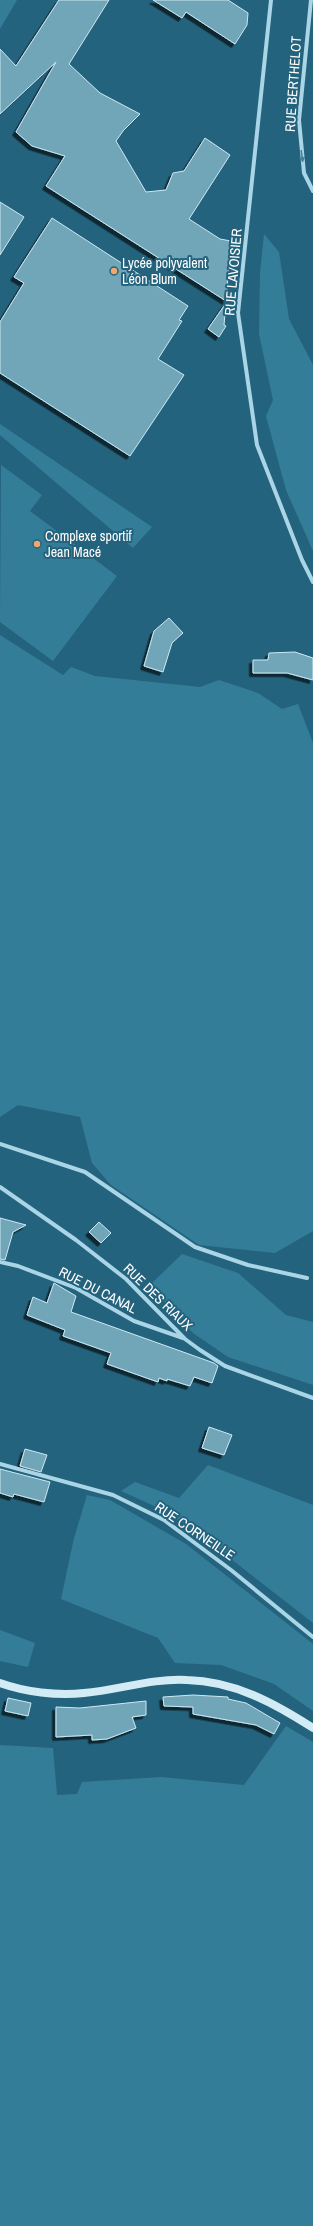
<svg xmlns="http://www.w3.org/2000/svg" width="313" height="2226" font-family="'Archivo Narrow',sans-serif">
<defs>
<filter id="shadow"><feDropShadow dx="-3.5" dy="3.5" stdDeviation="0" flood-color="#0009"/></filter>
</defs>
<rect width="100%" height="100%" fill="#24637d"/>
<!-- green -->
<path fill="#347d99" d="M0,0H17L0,29Z
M264,234L279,252L289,319L313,365V551L286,490L266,416L273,400L259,334L260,273Z
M0,424L152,527L133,548L0,435Z
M1,465L42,495L30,511L117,576L53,661L0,622Z
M0,635L63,675L71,667L95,676L200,687L219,680L258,693L282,709L298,704L313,743V1231L275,1253L199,1245L111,1185L92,1163L80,1117L18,1105L0,1117Z
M182,1254L238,1273L286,1315L313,1322V1385L228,1357L193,1333L149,1286Z
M208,1465L313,1505V1623L199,1534L163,1510L121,1491L135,1482L179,1498Z
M87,1495L110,1500L186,1544L313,1644V1711L274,1684L221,1665L175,1663L158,1638L61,1599L74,1538Z
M0,1630L35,1643L28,1667L0,1661Z
M286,1726L313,1742V2226H0V1745L53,1748L57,1795L77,1794L82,1782L161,1777L244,1785Z"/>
<!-- building -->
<path fill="#71a5b8" stroke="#cce9f4" filter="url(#shadow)" d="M59,0H109L69,64L100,93L140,114L123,131L116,141L146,192L166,190L173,173L184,171L205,138L230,155L189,219L220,239L231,241L226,301L46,186L65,156L32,146L16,132L56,62L0,114V49L16,66Z
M153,0H228L248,13L247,25L235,44L186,12L182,18Z
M0,202L24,217L0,255Z
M52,218L188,306L179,320L182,321L158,359L184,375L130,456L0,373V322L24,283L14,277Z
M226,303L224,325L226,326L219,337L208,329Z
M169,618L183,633L172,643L163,672L144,666L154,631Z
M295,652L313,658V680L287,673H253V660H268L269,653Z
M0,1218L26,1225L13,1232L5,1260L0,1259Z
M99,1222L111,1233L101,1243L89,1232Z
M54,1283L76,1296L71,1312L214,1363L218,1366L212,1383L194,1377L190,1386L167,1379V1381L159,1378L158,1382L107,1364L111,1353L63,1336L65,1330L27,1315L33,1297L47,1303Z
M209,1427L232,1435L224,1455L202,1448Z
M25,1449L47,1455L41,1472L20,1466Z
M0,1469L50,1482L44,1502L14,1494L13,1497L0,1493Z
M193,1695L228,1697V1699L246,1703L280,1723L274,1734L256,1725L193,1714V1707L164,1706L163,1697Z
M8,1698L31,1703L28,1716L5,1711Z
M146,1701V1715L132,1717L136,1728L107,1739L92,1740V1735L56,1737V1707L80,1708Z"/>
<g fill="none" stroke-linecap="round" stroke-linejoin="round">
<!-- street -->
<path stroke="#a9d5e6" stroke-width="4" d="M271,0L238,313L257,445L302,560L313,582
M311,0L299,120L304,173L313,191
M0,1144L85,1172L195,1247L248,1265L307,1278
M0,1187L76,1240L126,1279L185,1339L200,1350L225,1366L313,1398
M0,1262L18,1266L76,1288L134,1321L183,1338
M0,1464L113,1495L164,1520L231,1570L313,1637"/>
<!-- secondary -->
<path stroke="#d2ebf5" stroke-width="8" d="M0,1683C25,1692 57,1696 84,1693C119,1690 152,1678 187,1680C234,1681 274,1703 313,1728"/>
</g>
<!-- one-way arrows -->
<defs><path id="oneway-solid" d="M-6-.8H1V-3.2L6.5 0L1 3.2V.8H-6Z"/></defs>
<use fill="#458097" href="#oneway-solid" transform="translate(302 156) rotate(82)"/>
<!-- markers -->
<g fill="#f0a66c" stroke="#24637d" stroke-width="1.5">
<circle cx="114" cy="271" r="4"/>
<circle cx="37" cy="544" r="4"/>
</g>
<g text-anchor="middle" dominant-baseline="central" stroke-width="4" stroke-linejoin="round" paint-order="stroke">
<!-- street labels -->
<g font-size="14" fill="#fff" stroke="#24637d">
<text transform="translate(293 84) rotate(-86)">RUE BERTHELOT</text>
<text transform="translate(233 272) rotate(-85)">RUE LAVOISIER</text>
<text transform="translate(98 1290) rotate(27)">RUE DU CANAL</text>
<text transform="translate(158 1297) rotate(44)">RUE DES RIAUX</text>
<text transform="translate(195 1531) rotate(34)">RUE CORNEILLE</text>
</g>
<!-- poi labels -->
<g font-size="14" fill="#fff" stroke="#24637d" text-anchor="start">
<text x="122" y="263">Lycée polyvalent<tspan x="122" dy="16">Léon Blum</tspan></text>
<text x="45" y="536">Complexe sportif<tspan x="45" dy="16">Jean Macé</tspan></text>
</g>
</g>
</svg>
